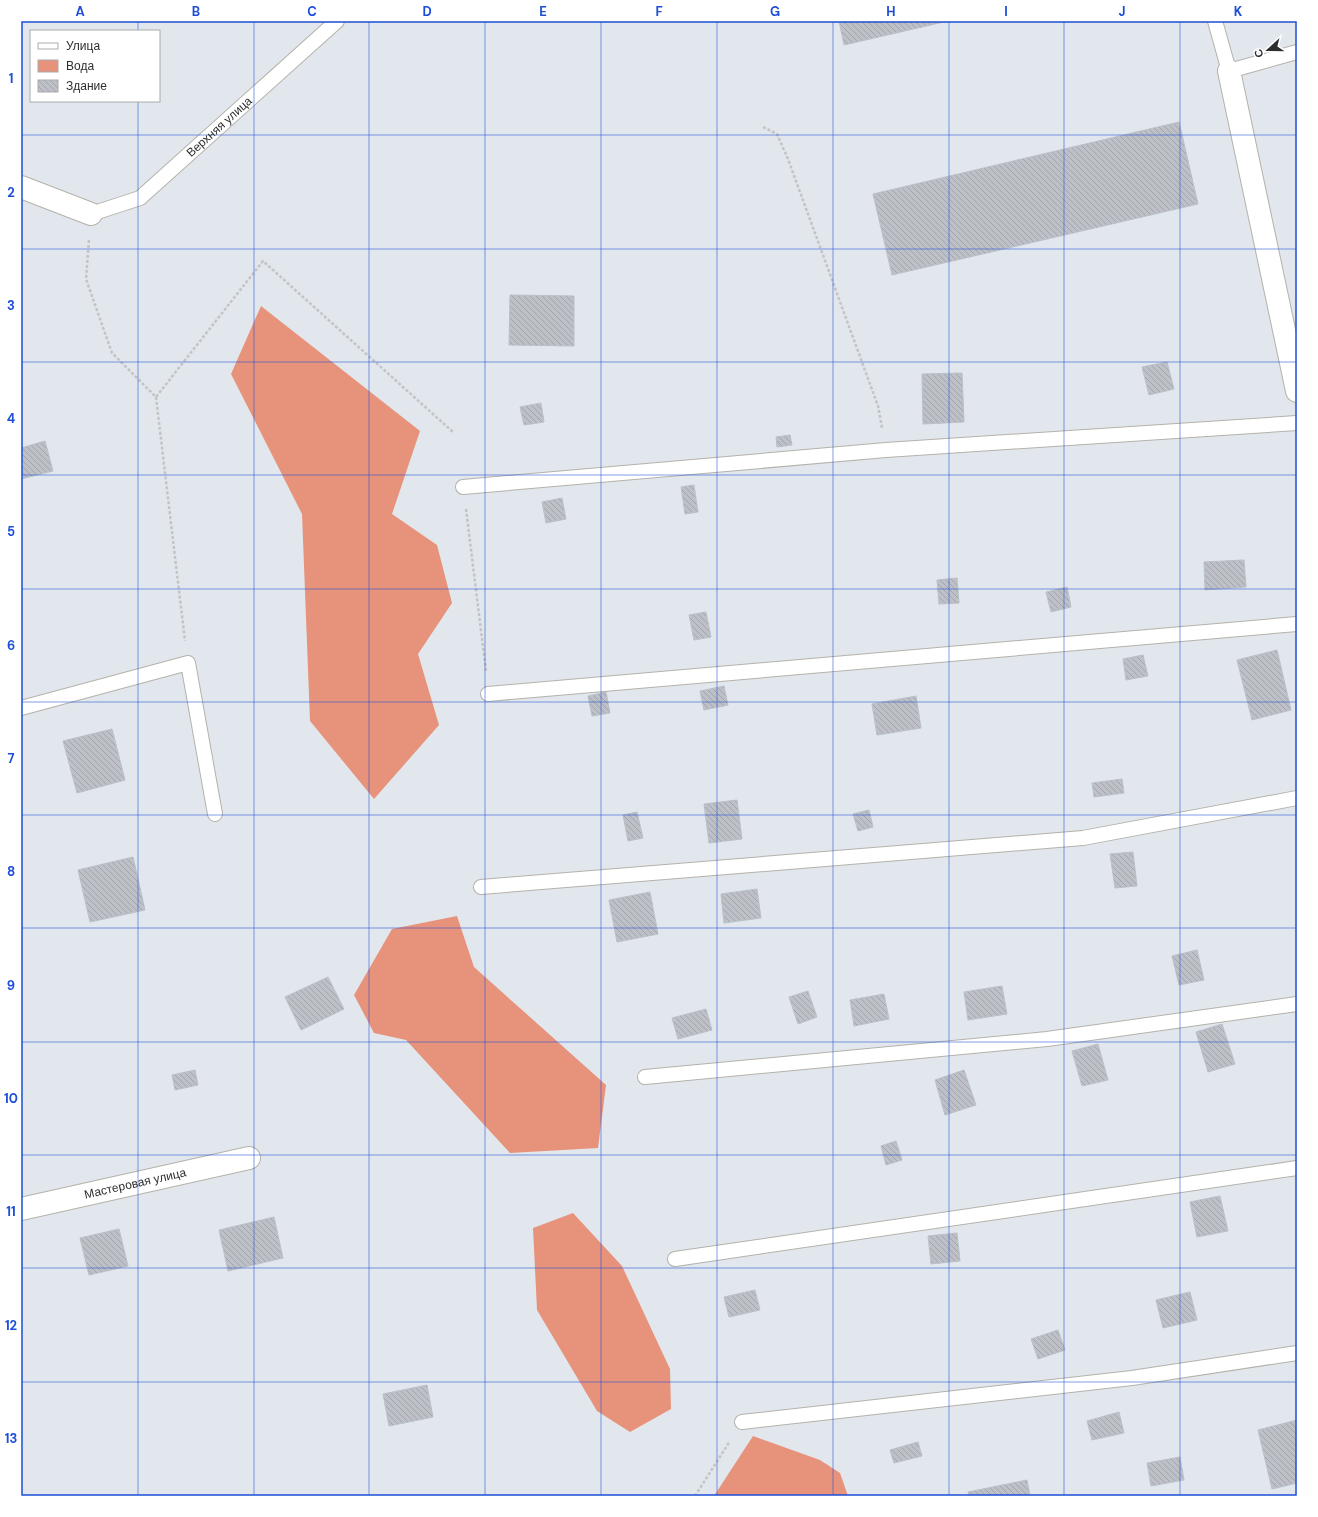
<svg xmlns="http://www.w3.org/2000/svg" width="1318" height="1517" font-family="'DM Sans',sans-serif">
<defs>
<pattern id="building-back-hatch" width="6" height="6" patternUnits="userSpaceOnUse"><rect width="6" height="6" fill="#bdc0c6"/><path d="M-1 5l2 2M0 0l6 6M5-1l2 2" fill="none" stroke="#a3a5aa"/></pattern>
</defs>
<rect width="100%" height="100%" fill="#e1e7ed"/>
<!-- water -->
<path fill="#e7937c" d="M261,306L420,431L392,514L437,545L452,603L418,654L439,725L374,799L310,721L302,514L231,374Z
M457,916L474,967L606,1085L598,1148L510,1153L406,1040L374,1033L354,995L392,929Z
M573,1213L622,1266L670,1369L671,1409L630,1432L597,1411L537,1310L533,1228Z
M753,1436L820,1460L840,1473L848,1496H714Z"/>
<!-- building -->
<path fill="url(#building-back-hatch)" stroke="#bac0c9" d="M839,21H948L844,45Z
M1179,122L1198,204L892,275L873,194Z
M510,295L574,296V346L509,345Z
M1167,362L1174,389L1149,395L1142,367Z
M962,373L964,422L923,424L922,374Z
M541,403L544,422L524,425L520,407Z
M790,435L792,445L777,447L776,437Z
M45,441L53,471L21,479V448Z
M694,485L698,512L685,514L681,487Z
M562,498L566,519L546,523L542,502Z
M1244,560L1246,587L1205,590L1204,562Z
M957,578L959,603L939,604L937,580Z
M1067,587L1071,607L1051,612L1046,592Z
M706,612L711,637L694,640L689,615Z
M1277,650L1291,710L1252,720L1237,660Z
M1143,655L1148,676L1126,680L1123,659Z
M724,686L728,705L704,710L700,691Z
M606,692L610,713L592,716L588,696Z
M916,696L921,728L877,735L872,704Z
M112,729L125,780L77,793L63,741Z
M1122,779L1124,793L1094,797L1092,783Z
M737,800L742,839L709,843L704,804Z
M869,810L873,827L858,831L853,814Z
M637,812L643,838L628,841L623,815Z
M1133,852L1137,886L1115,888L1110,854Z
M133,857L145,910L90,922L78,870Z
M757,889L761,918L724,923L721,894Z
M650,892L658,934L617,942L609,900Z
M1197,950L1204,980L1179,985L1172,956Z
M328,977L344,1009L301,1030L285,997Z
M1002,986L1007,1014L968,1020L964,992Z
M808,991L817,1017L798,1024L789,997Z
M884,994L889,1019L854,1026L850,1000Z
M706,1009L712,1030L678,1039L672,1018Z
M1222,1024L1235,1064L1208,1072L1196,1032Z
M1098,1044L1108,1080L1082,1086L1072,1051Z
M195,1070L198,1085L175,1090L172,1075Z
M964,1070L976,1105L945,1115L935,1080Z
M896,1141L902,1160L886,1165L881,1146Z
M1220,1196L1228,1231L1197,1237L1190,1202Z
M274,1217L283,1258L228,1271L219,1230Z
M119,1229L128,1266L89,1275L80,1238Z
M957,1233L960,1261L931,1264L928,1236Z
M755,1290L760,1310L729,1317L724,1297Z
M1190,1292L1197,1320L1163,1328L1156,1300Z
M1058,1330L1065,1350L1038,1359L1031,1339Z
M427,1385L433,1417L389,1426L383,1394Z
M1119,1412L1124,1433L1092,1440L1087,1421Z
M1297,1420V1483L1272,1489L1258,1430Z
M918,1442L922,1456L894,1463L890,1450Z
M1180,1457L1184,1480L1151,1486L1147,1463Z
M1027,1480L1030,1496H969L968,1492Z"/>
<g fill="none" stroke-linecap="round" stroke-linejoin="round">
<!-- lane casing -->
<g stroke="#b4b2aa" stroke-width="16">
<g id="lane">
<path d="M1215,21L1229,71L1297,52"/>
<path id="s1" d="M91,214L140,198L337,21"/>
<path d="M463,487L886,450L1297,423"/>
<path d="M488,694L1297,624"/>
<path d="M21,708L188,663L215,814"/>
<path d="M481,887L1083,838L1297,798"/>
<path d="M645,1077L1047,1039L1297,1004"/>
<path d="M675,1259L1297,1168"/>
<path d="M742,1422L1132,1378L1297,1353"/>
</g>
</g>
<!-- street casing -->
<g stroke="#b4b2aa" stroke-width="24">
<g id="street">
<path d="M1229,71L1297,391"/>
<path d="M21,187L91,214"/>
<path id="s2" d="M21,1209L249,1158"/>
</g>
</g>
<!-- path -->
<path stroke="#c4c4c4" stroke-width="2.5" stroke-dasharray="3 2" stroke-linecap="butt" d="M763,127L777,134L788,159L878,406L882,428
M89,240L86,279L112,353L156,397L263,261L453,432
M156,397L185,641
M466,509L486,671
M695,1496L730,1441"/>
<!-- lane -->
<use href="#lane" stroke="#fff" stroke-width="14"/>
<!-- street -->
<use href="#street" stroke="#fff" stroke-width="22"/>
</g>
<!-- grid -->
<path fill="none" stroke="#1d4ed8" stroke-width="1" stroke-opacity="0.55" d="M138,21V31M254,21V1496M369,21V1496M485,21V1496M601,21V1496M717,21V1496M833,21V1496M949,21V1496M1064,21V1496M1180,21V1496M138,101V1496M21,135H1297M21,249H1297M21,362H1297M21,475H1297M21,589H1297M21,702H1297M21,815H1297M21,928H1297M21,1042H1297M21,1155H1297M21,1268H1297M21,1382H1297"/>
<g text-anchor="middle" dominant-baseline="central" stroke-width="3" stroke-linejoin="round" paint-order="stroke">
<!-- street labels -->
<g font-size="12" fill="#2d2d2d" stroke="#fff">
<text stroke="none"><textPath href="#s1" startOffset="158">Верхняя улица</textPath></text>
<text stroke="none"><textPath href="#s2" startOffset="117">Мастеровая улица</textPath></text>
</g>
</g>
<!-- border -->
<rect width="1318" height="1517" fill="none" stroke="#ffffff" stroke-width="44"/>
<!-- legend -->
<rect x="30" y="30" width="130" height="72" fill="#ffffff" stroke="#ababab"/>
<rect x="38" y="43" width="20" height="6" fill="#ffffff" stroke="#ababab"/>
<text x="66" y="50" font-size="12" fill="#2d2d2d">Улица</text>
<rect x="38" y="60" width="20" height="12" fill="#e7937c" stroke="#ababab"/>
<text x="66" y="70" font-size="12" fill="#2d2d2d">Вода</text>
<rect x="38" y="80" width="20" height="12" fill="url(#building-back-hatch)" stroke="#ababab"/>
<text x="66" y="90" font-size="12" fill="#2d2d2d">Здание</text>
<!-- north arrow -->
<g transform="translate(1268 50) rotate(249)" stroke="#ffffff" stroke-width="3" paint-order="stroke">
<path d="M0-3L7 15L0 10L-7 15Z" fill="#2d2d2d"/>
<text y="-6" font-size="11" font-weight="bold" text-anchor="middle" fill="#2d2d2d">С</text>
</g>
<rect x="22" y="22" width="1274" height="1473" fill="none" stroke="#1d4ed8" stroke-width="1.5"/>
<g font-size="13" text-anchor="middle" font-weight="bold" fill="#1d4ed8">
<text x="80" y="16">A</text>
<text x="196" y="16">B</text>
<text x="312" y="16">C</text>
<text x="427" y="16">D</text>
<text x="543" y="16">E</text>
<text x="659" y="16">F</text>
<text x="775" y="16">G</text>
<text x="891" y="16">H</text>
<text x="1006" y="16">I</text>
<text x="1122" y="16">J</text>
<text x="1238" y="16">K</text>
<text x="11" y="83">1</text>
<text x="11" y="197">2</text>
<text x="11" y="310">3</text>
<text x="11" y="423">4</text>
<text x="11" y="536">5</text>
<text x="11" y="650">6</text>
<text x="11" y="763">7</text>
<text x="11" y="876">8</text>
<text x="11" y="990">9</text>
<text x="11" y="1103">10</text>
<text x="11" y="1216">11</text>
<text x="11" y="1330">12</text>
<text x="11" y="1443">13</text>
</g>
</svg>
